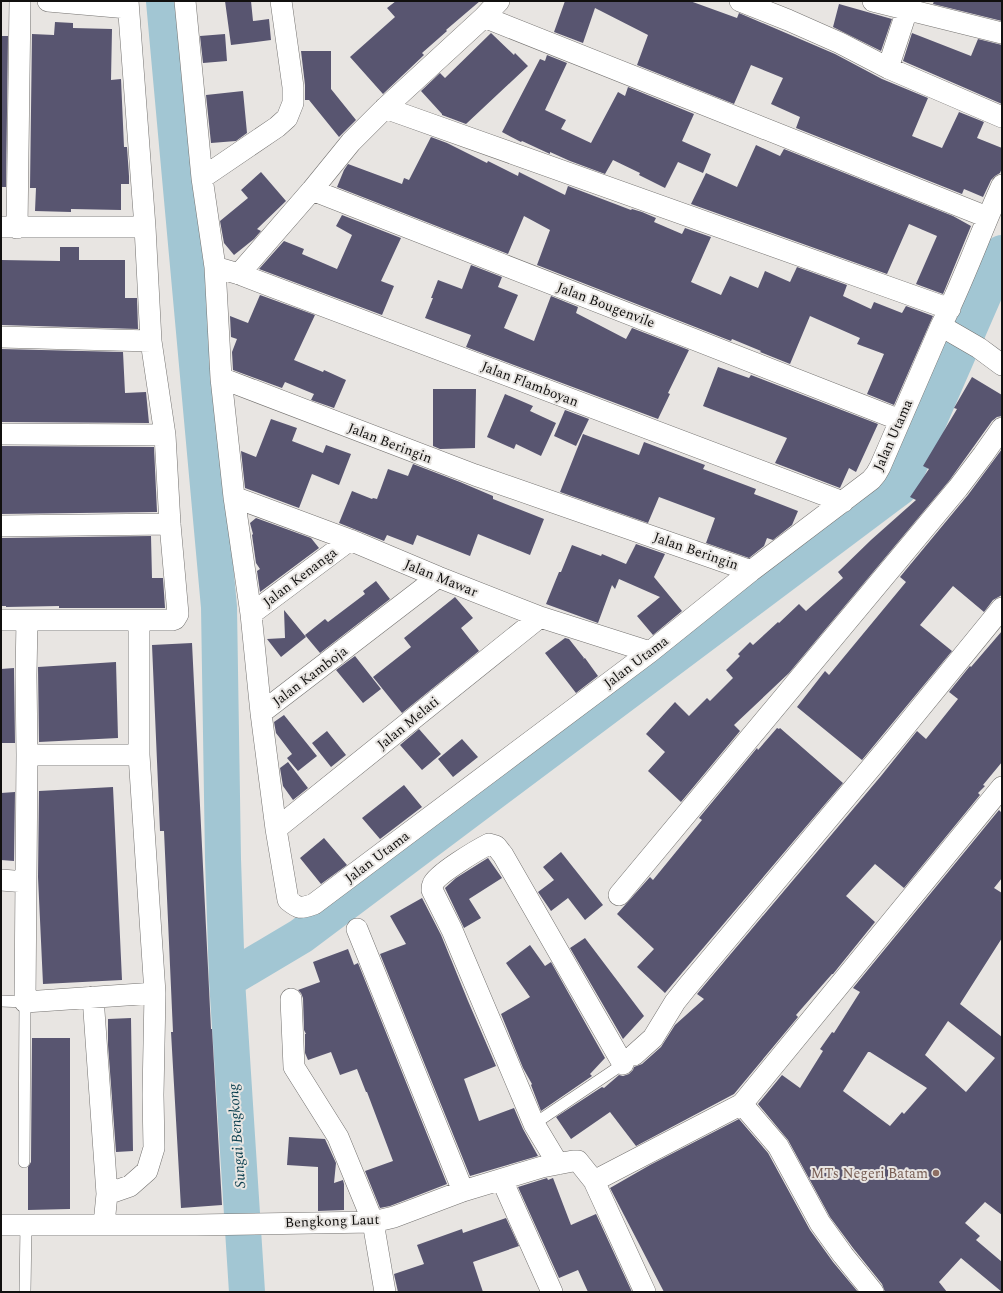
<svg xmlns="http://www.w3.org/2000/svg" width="1003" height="1293" font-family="Spectral,serif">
<rect width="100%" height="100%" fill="#e8e5e2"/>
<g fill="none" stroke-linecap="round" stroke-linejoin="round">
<!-- river -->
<path stroke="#a2c6d3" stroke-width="36" d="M164,1L219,607L223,859L227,980L247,1292
M227,980L301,936L900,487L1002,253"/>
</g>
<!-- building -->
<path fill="#585570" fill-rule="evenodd" d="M225,1H251L253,21L269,19L271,40L231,45Z
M396,1H480L446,30L447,31L422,53L424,55L383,94L350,57L395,17L387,8Z
M565,1H690L737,18L739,13L835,54L882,79L928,98L912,136L942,148L959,112L984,122L977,138L1002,148V168L1000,173L995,176L991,180L983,197L964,189L962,194L796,128L800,117L771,104L783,78L751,65L734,104L637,65L648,35L595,8L583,43L554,32Z
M934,1H1002V21L933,4Z
M839,4L892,19L881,51L833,27Z
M55,22L73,23V28L112,29L111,80L121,79L124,147H127L129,176V184H121V210L71,209V212L35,211L36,188H30L32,34L54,35Z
M491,33L514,55L515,53L528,66L466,124L442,115V114L421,91L440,73L445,78Z
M912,33L971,56L978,39L1002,45V104L903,61Z
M225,34L227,61L203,63L200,36Z
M1,36H8L6,187H1Z
M301,51H331V89L356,120L339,137L309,100H305V85Z
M547,55L567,63L545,110L566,120L561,129L591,143L618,92L625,96L628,87L694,114L682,141L711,154L703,173L678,162L665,188L639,175L640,173L613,160L605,174L570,161L550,152V154L522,141L521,142L502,132L540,59L545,61Z
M243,91L247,133L236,141L211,143L206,95Z
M431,137L447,143L487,163L488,161L518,176L519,172L565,195L568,186L631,210L632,209L642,212L656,218L654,222L682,234L685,228L711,237L691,282L721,295L730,276L758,288L765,271L790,282L797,267L847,285L843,296L871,309L874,302L902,313L906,306L933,316L894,405L867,394L884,354L857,344L860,338L810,316L790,364L760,352L761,351L732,339L731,341L537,265L550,230L524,216L508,254L337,187L344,170L348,164L402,184L404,178L409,180Z
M756,145L780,156L784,149L953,216L971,226L943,294L916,284L937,236L909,224L887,274L691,204L706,173L737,187Z
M261,172L286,201L257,229L261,231L254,239L234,255L224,243L220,221L248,198L241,190Z
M342,215L401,238L381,281L394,286L382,315L259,269L284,241L304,249L302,254L337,269L352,235L336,226Z
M60,247H79V260H125V298H137L138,329L1,325V260L60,261Z
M471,265L502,277L498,287L518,295L504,328L534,341L551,296L578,307L576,313L626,339L632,328L689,350L668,393L670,394L658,419L466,347L471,335L425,318L433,298H431L438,280L462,289Z
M260,295L315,315L294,360L323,372L324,370L346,380L334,408L311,400L314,394L285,382L282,388L233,370L232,352L237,339L231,337L230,316L248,323Z
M1,349L123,352L125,393L146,392L149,423L1,422Z
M718,367L749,378L751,375L878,424L856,472L849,468L840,488L775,463L787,438L703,406Z
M972,377L1002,395V416L997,417L992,421L949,481L789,673L734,725L740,731L681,802L648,771L665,752L646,734L675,702L689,716L707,698L710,701L733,678L726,670L740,656L738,654L750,642L753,645L778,622L779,623L799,604L806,611L843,578L838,572L871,540L916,500L910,497L929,469L923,466L957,409L954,408Z
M433,389H476L475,448L440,449L433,446Z
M505,394L533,406L530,411L556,423L541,456L516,444L514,449L487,437Z
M565,410L589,419L576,446L554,436Z
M271,419L297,428L292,441L323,453L326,445L351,454L339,485L312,474L299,508L245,488L241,451L256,457Z
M583,434L639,455L644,442L705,465L703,469L756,489L754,494L798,511L792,525L773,540L767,538L764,546L749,558L706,543L715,518L659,497L648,523L560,492Z
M1,446L154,447L157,512L1,514Z
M1002,449V595L993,600L984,612L953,586L920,625L952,651L862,760L797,707L825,671L829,675L906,582L900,577L968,495Z
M413,464L460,482L493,496V499L544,519L530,555L478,534L470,556L417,535L413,545L387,535L384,541L339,523L352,491L372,499L373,498L377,499L388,469L408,476Z
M256,518L311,538L319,548L260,592L257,571L260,569L256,563L252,535L253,534L250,523Z
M151,536L152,578H163L165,608H59V606L6,607V606H1V538Z
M636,544L665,554L654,577L682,611L653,635L637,616L660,597L619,579L615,589L612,585L598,623L546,604L559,572H561L572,545L601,556L602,554L626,564Z
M376,581L390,599L320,653L305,635L325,619L328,622L365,594L363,591Z
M455,597L473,618L461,628L479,651L402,713L373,677L411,647L404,638Z
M284,610L306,637L281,657L267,639L285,638Z
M1002,631V762L983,785L985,786L978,793L980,795L904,888L875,864L846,896L875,922L833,974H832L796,1015L798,1017L734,1094L636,1146L610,1112L571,1139L556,1117L602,1087L604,1088L619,1075L623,1076L629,1074L633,1070L634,1067L642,1064L661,1047L675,1025L704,999L697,994L881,776L917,731L926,739L958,699L949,692L970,666L971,667Z
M565,638L569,639L584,658L583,659L585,658L598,676L576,693L545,653Z
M192,643L211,1029H212L222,1205L181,1208L171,1032H173L164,831H160L152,645Z
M355,656L381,689L363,703L336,670Z
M116,662L118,738L39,742L38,667Z
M14,668L15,743H1V669Z
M284,715L317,756L298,771L287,758L292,754L276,733L274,722Z
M777,728L779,729L780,728L843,783L665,993L637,967L654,949L617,914L650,877L653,880L702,820L699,818L757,748L758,750Z
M419,729L441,754L422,770L400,745Z
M327,731L346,755L331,767L312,743Z
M462,739L478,757L453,777L438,759Z
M288,762L308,788L293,800L283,786L280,768Z
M404,785L422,807L380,839L362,818Z
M113,787L122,980L43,984L38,877L39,791Z
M15,792L14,861L1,860V793Z
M999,810L1002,813V878L994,888L1002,893V938L960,1004L1002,1037V1215L985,1202L965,1223L980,1236L976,1240L1002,1262V1292L961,1258L939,1282L947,1292H885L882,1284L853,1248L830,1217L788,1140L758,1104L782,1075L800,1088L823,1051L820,1049L832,1032L834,1033L860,992L853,988ZM948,1021L995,1058L966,1092L925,1055ZM868,1052H870L927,1088L904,1114L902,1112L890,1126L843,1091Z
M324,838L347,865L321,884L300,858Z
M561,852L603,905L585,920L568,898L551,911L538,892L554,880L543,867Z
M488,858L502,878L469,899L481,918L464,928L445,888L456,878Z
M422,898L441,935L468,1001L496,1066L464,1079L479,1121L514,1108L523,1129L538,1156L470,1176L380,954L406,944L390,916Z
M585,938L644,1016L623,1039L570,948Z
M530,945L545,966L551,962L605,1058L590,1074L592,1076L541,1111L531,1085L532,1084L523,1068L501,1014L530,997L506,963Z
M348,949L354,965L358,963L447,1184L390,1206L380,1208L365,1171L393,1161L367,1092H366L357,1069L340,1075L331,1052L308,1060L305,1053V1034H306L304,1030L303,998L301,993L298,990L320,982L313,962Z
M131,1018L133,1151L116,1152L108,1045V1019Z
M32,1038H70V1209L28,1210V1167L31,1162Z
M739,1119L768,1153L810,1230L833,1262L858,1292H664L610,1188L650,1165Z
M289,1137L325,1139L336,1163L334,1183L343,1180L344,1184V1210L318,1211V1167L287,1165Z
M547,1178L548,1180L553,1178L571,1225L596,1214L632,1292H588L578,1270L559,1278L518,1187Z
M506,1218L519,1246L473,1262L483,1292H398L394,1274L424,1264L417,1245L462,1229L463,1233Z"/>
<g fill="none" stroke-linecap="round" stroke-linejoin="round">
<!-- service casing -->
<g stroke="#747270" stroke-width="12">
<path id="service" d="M1,1001L25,1002L24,1162
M534,1124L626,1062
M25,1292L26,1225"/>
</g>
<!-- minor casing -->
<g stroke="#747270" stroke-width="22">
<path id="minor" d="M48,1L128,8
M185,1L202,178L215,267L221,378L475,475L751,571
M740,1L788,20L840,43L888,68
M873,1L1002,33
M910,1L888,68L1002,117
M484,17L987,217
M385,108L950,309
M202,178L277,127L287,118L293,103V87L281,1
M312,190L900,420
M1,227H145
M17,228L20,1
M215,267L239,274L843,502
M239,274L312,190L351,142L385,108L484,17L499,1
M941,326L979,348L1002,365
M1,337L151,341
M221,378L234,497L251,614L261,713L438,577
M1,434L165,435
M234,497L350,540L438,577L540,617L650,652
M1,526L170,524
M251,614L350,540
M1,620H172L175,619L178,614L170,524L165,435L151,341L145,227L128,1
M27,620L26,675L27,755L25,1002L155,993
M261,713L276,829L288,900C299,909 300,909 314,904L650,652L751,571L871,480L876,474L880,467L941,326C964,280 981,231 1002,185
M27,755H139
M276,829L540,617
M1,880L26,882
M619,895L958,488L983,455L1002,428
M357,929L463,1191
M93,997L107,1194L104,1224
M291,999L294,1067L338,1137L373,1222L385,1292
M634,1055L653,1038L675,1002L687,987L895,739L1002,608
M742,1104L778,1146L820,1223L843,1255L873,1292
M558,1164L534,1124L452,930L432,890C432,888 432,886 433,884C437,874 477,850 489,844L496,846L503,855L623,1064
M502,1180L552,1292
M594,1181L742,1104L1002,787
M107,1194L130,1186L147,1171L154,1148L153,1095L155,993L139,755V620
M1,1225H196L373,1222L394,1217L463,1191L542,1167L573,1161H578L594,1181L645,1292"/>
</g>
<!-- service -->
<use href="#service" stroke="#fff" stroke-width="11"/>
<!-- minor -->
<use href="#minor" stroke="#fff" stroke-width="21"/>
</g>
<!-- markers -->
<circle fill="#8d6e63" stroke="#e8e5e2" stroke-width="1.5" cx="936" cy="1173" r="4"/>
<g text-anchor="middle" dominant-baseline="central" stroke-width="4" stroke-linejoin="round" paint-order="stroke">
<!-- street labels -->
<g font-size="14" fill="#11100f" stroke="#e8e5e2">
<text transform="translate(606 305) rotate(21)">Jalan Bougenvile</text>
<text transform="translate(530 384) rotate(21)">Jalan Flamboyan</text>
<text transform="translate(893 435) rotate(-66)">Jalan Utama</text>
<text transform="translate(390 443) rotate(21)">Jalan Beringin</text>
<text transform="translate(696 551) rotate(19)">Jalan Beringin</text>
<text transform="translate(300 577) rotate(-37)">Jalan Kenanga</text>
<text transform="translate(441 578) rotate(22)">Jalan Mawar</text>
<text transform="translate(636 662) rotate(-37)">Jalan Utama</text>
<text transform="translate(310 676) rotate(-37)">Jalan Kamboja</text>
<text transform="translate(408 723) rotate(-39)">Jalan Melati</text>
<text transform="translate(377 857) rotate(-37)">Jalan Utama</text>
<text transform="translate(332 1221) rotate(-2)">Bengkong Laut</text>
</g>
<!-- education labels -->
<g font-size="14" fill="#785e54" stroke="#e8e5e2" text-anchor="end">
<text x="928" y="1173">MTs Negeri Batam</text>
</g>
<!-- water labels -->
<g font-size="15" font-style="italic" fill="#083d4d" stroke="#e8e5e2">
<text transform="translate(237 1136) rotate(-94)">Sungai Bengkong</text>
</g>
</g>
<!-- border -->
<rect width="1003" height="1293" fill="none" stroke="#11100f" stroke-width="4"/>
</svg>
